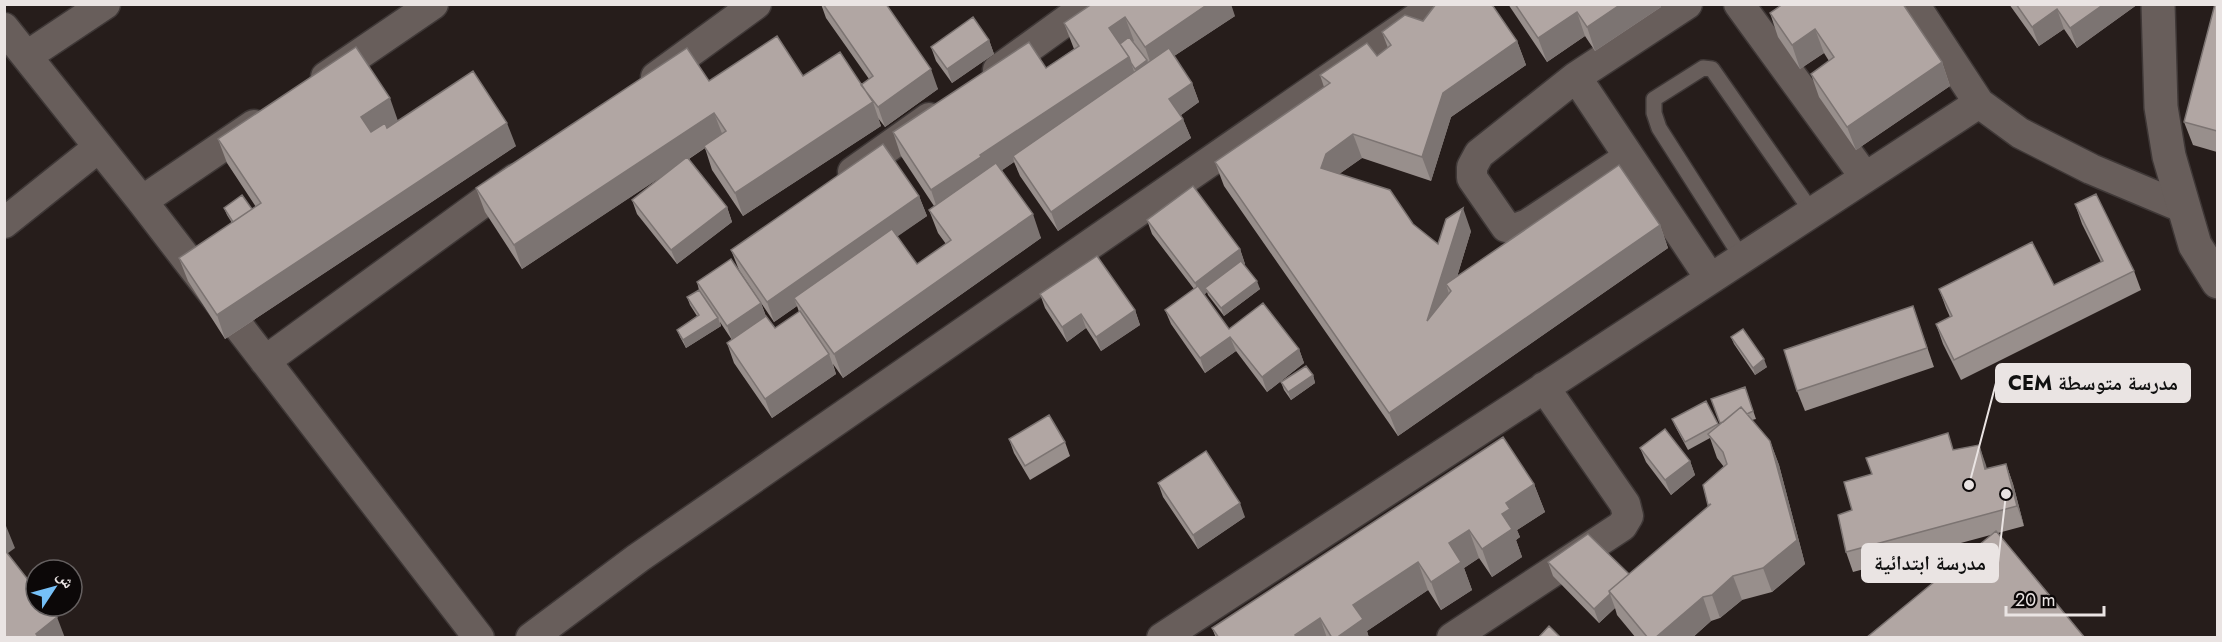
<svg xmlns="http://www.w3.org/2000/svg" width="2222" height="642" font-family="Jost,'Noto Naskh Arabic',sans-serif">
<rect width="100%" height="100%" fill="#261d1b"/>
<g fill="none" stroke-linecap="round" stroke-linejoin="round">
<!-- service casing -->
<g stroke="#3f3837" stroke-width="18">
<path id="service" d="M1742,258L1659,128L1654,113V99L1703,68L1712,69L1812,212"/>
</g>
<!-- minor casing -->
<g stroke="#3f3837" stroke-width="33">
<path id="minor" d="M1687,4L1576,77L1710,278
M1739,4L1865,177
M1914,4L1979,103L2020,133L2091,169L2184,208
M4,28L142,201L479,638
M27,56L105,4
M998,70L1089,4
M326,77L433,4
M656,77L756,4
M1576,77L1479,154L1472,167V178L1506,227L1517,228L1528,224L1629,157
M853,172L929,118
M142,201L254,125
M4,223L99,147
M265,361L515,179
M531,638L638,558L1437,4
M1162,638L1979,103
M1452,638L1622,526L1628,516L1625,504L1544,387"/>
</g>
<!-- tertiary casing -->
<g stroke="#3f3837" stroke-width="36">
<path id="tertiary" d="M2158,4L2161,107L2169,156L2195,245L2218,282"/>
</g>
<!-- service -->
<use href="#service" stroke="#685e5b" stroke-width="15"/>
<!-- minor -->
<use href="#minor" stroke="#685e5b" stroke-width="30"/>
<!-- tertiary -->
<use href="#tertiary" stroke="#685e5b" stroke-width="33"/>
</g>
<!-- wall -->
<path fill="#988f8c" d="M821,4H886L938,89L885,127L878,118L881,126L743,216L712,170L705,148L689,159L727,207L732,222L677,264L637,214L632,200L662,176L522,269L485,212L476,188L709,81L803,76L861,85L869,79L826,18Z
M1092,4L1235,16L1174,56L1192,83L1199,102L1181,115L1191,138L1058,231L1020,176L1014,162L1002,170L1041,238L843,378L833,364L836,374L772,418L734,363L727,343L732,340L720,322L721,326L686,348L680,337L677,330L697,316L690,305L687,297L699,290L697,282L761,303L766,316L775,328L799,312L797,306L774,322L739,270L731,250L919,196L927,216L897,236L917,264L946,244L938,233L929,210L934,206L901,156L893,132L1046,68L1074,49L1064,23Z
M1508,4H1660L1661,7L1595,51L1585,36L1547,62Z
M2009,4H2138L2077,48L2064,29L2039,46Z
M2217,4V152L2193,145L2184,122Z
M1770,13L1942,62L1950,86L1856,150L1819,97L1811,74L1829,61L1824,53L1800,69L1778,37Z
M1423,21L1517,41L1526,65L1451,117L1431,181L1362,158L1339,174L1413,224L1438,244L1471,231L1457,277L1660,225L1668,248L1398,436L1224,186L1215,162L1324,87L1320,75L1377,56L1388,48L1382,32Z
M989,40L994,54L952,83L936,61L931,47Z
M398,121L516,146L225,339L188,281L179,258L232,223L227,215L224,208L252,209L256,207L227,163L218,139Z
M2075,204L2134,271L2141,290L1961,380L1943,344L1936,324L1950,317L1946,308L1939,289L2054,285L2101,262L2082,224Z
M1147,220L1240,249L1245,264H1244L1260,289L1224,316L1208,295L1207,292L1204,295L1229,329L1299,349L1304,363L1267,392L1236,351L1205,373L1171,324L1165,310L1194,289L1152,234Z
M1040,294L1135,310L1140,325L1101,351L1086,328L1067,342L1045,308Z
M1913,306L1934,367L1805,411L1797,391Z
M1731,337L1767,367L1755,375L1734,344Z
M1313,375L1315,383L1291,400L1284,390L1281,382Z
M1745,387L1756,419L1752,420L1770,441L1779,465L1805,564L1772,592L1742,600L1720,618L1711,621L1692,638H1636L1617,615L1615,608L1599,623L1553,576L1548,562L1629,574L1709,506L1703,485L1724,467L1717,458L1710,438L1688,450L1675,426L1672,419L1706,401L1719,426L1720,424L1711,399Z
M1009,439L1065,442L1070,456L1030,480L1014,453Z
M1640,448L1690,461L1695,475L1671,495L1646,462Z
M1954,449L1987,469L2006,464L2013,484L2024,526L1853,572L1846,552L1852,510L1872,474Z
M1158,483L1245,517L1198,549L1163,497Z
M1534,484L1545,512L1517,530L1520,537L1516,540L1522,557L1492,577L1479,558L1464,568L1472,590L1441,610L1428,590L1367,631L1369,638H1216L1212,628Z"/>
<!-- shaded-wall -->
<path fill="#7c7472" d="M1208,4H1231L1235,16L1153,70L1145,47Z
M1621,4H1660L1661,7L1595,51L1587,27Z
M2104,4H2138L2077,48L2070,28Z
M2057,9L2064,29L2039,46L2032,27Z
M1577,12L1585,36L1547,62L1538,38Z
M1125,17L1134,41L1120,50L1109,28Z
M1815,29L1824,53L1800,69L1792,45Z
M989,40L994,54L952,83L947,69Z
M1517,41L1526,65L1451,117L1431,181L1422,157L1443,93Z
M1129,57L1137,80L1013,156L1014,162L939,214L931,190L980,155Z
M1147,60L1150,67L1138,76L1135,69Z
M1942,62L1950,86L1856,150L1847,127Z
M931,69L938,89L885,127L878,107Z
M1192,83L1199,102L1177,118L1169,99Z
M390,98L398,121L369,140L361,117Z
M873,102L881,126L743,216L735,193Z
M714,113L723,136L522,269L514,245Z
M1183,119L1191,138L1058,231L1051,212Z
M507,123L516,146L225,339L217,315Z
M1353,134L1362,158L1335,177L1321,168L1326,154Z
M919,196L927,216L799,305L794,298L797,306L774,322L767,302Z
M727,207L732,222L677,264L671,250Z
M1463,208L1471,231L1452,293L1446,284L1450,297L1427,321Z
M1033,214L1041,238L843,378L834,354Z
M1660,225L1668,248L1398,436L1389,413Z
M1240,249L1245,264L1208,291L1205,288L1207,292L1200,297L1195,283Z
M1257,281L1260,289L1224,316L1221,308Z
M761,303L766,317L732,340L727,326Z
M1135,310L1140,325L1101,351L1096,337Z
M1081,314L1086,328L1067,342L1062,327Z
M718,318L721,326L686,348L683,340Z
M1230,337L1236,351L1205,373L1200,358Z
M1299,349L1304,363L1267,392L1262,377Z
M829,354L836,374L772,418L765,399Z
M1764,359L1767,367L1755,375L1753,368Z
M1313,375L1315,383L1291,400L1288,392Z
M1770,441L1779,465L1805,564L1772,592L1763,568Z
M1979,445L1986,465L1992,489L1985,469Z
M1690,461L1695,475L1671,495L1665,480Z
M2006,464L2013,484L2024,526L2017,506Z
M1534,484L1545,512L1517,530L1520,537L1516,540L1522,557L1492,577L1482,549L1502,514L1506,503Z
M1240,503L1245,517L1198,549L1193,535Z
M4,521L15,548L4,556Z
M1469,530L1479,558L1464,568L1472,590L1441,610L1431,582L1449,543Z
M1418,562L1428,590L1367,631L1369,638H1336L1353,605Z
M1733,576L1742,600L1720,618L1712,595Z
M1610,594L1615,608L1599,623L1594,609Z
M1703,597L1711,621L1692,638H1655Z
M57,617L65,638H37L36,634Z
M1320,618L1327,638H1296L1295,635Z"/>
<!-- building -->
<path fill="#b1a6a3" stroke="#7c7472" stroke-width="1.5" d="M823,4H886L931,69L878,107L861,85L873,76Z
M1092,4H1208L1145,47L1125,17L1109,28L1129,57L980,155L981,157L931,190L893,132L1029,42L1046,68L1079,46L1064,23Z
M1436,4H1489L1493,6L1517,41L1443,93L1422,157L1353,134L1326,154L1321,168L1390,190L1413,224L1438,244L1446,219L1463,208L1427,321L1451,291L1446,284L1619,165L1660,225L1389,413L1215,162L1330,83L1320,75L1367,43L1377,56L1391,45L1382,32L1405,15L1423,21Z
M1515,4H1621L1587,27L1577,12L1538,38Z
M1783,4H1903L1942,62L1847,127L1811,74L1834,57L1815,29L1792,45L1770,13Z
M2016,4H2104L2070,28L2057,9L2032,27Z
M2215,4H2217V131L2184,122Z
M973,17L989,40L947,69L931,47Z
M777,36L803,76L840,52L873,102L735,193L704,146L726,131L714,113L514,245L476,188L687,48L709,81Z
M1129,37L1147,60L1135,69L1131,63L1129,57L1120,44Z
M356,47L390,98L361,117L371,132L385,123L387,128L473,71L507,123L217,315L179,258L261,203L218,139Z
M1169,48L1192,83L1169,99L1183,119L1051,212L1013,156Z
M883,144L919,196L767,302L731,250Z
M687,157L727,207L671,250L632,200Z
M996,163L1033,214L834,354L794,298L892,229L917,264L951,240L929,210Z
M1193,186L1240,249L1195,283L1147,220Z
M2096,194L2134,271L1954,360L1936,324L1952,316L1939,289L2032,242L2054,285L2103,261L2075,204Z
M242,195L252,209L233,222L224,208Z
M1097,256L1135,310L1096,337L1081,314L1062,327L1040,294Z
M731,259L761,303L727,326L697,282Z
M1241,261L1257,281L1221,308L1205,288Z
M1198,286L1229,329L1263,303L1299,349L1262,377L1230,337L1200,358L1165,310Z
M699,290L718,318L683,340L677,330L699,315L687,297Z
M1913,306L1927,348L1797,391L1784,350Z
M800,311L829,354L765,399L727,343L766,316L775,328Z
M1743,329L1764,359L1753,368L1731,337Z
M1306,366L1313,375L1288,392L1281,382Z
M1745,387L1753,411L1747,414L1741,407L1723,422L1720,423L1711,399Z
M1706,401L1718,424L1685,442L1672,419Z
M1741,407L1770,441L1797,540L1763,568L1733,576L1712,595L1703,597L1655,638H1648L1609,591L1711,504L1708,505L1703,485L1727,464L1723,452L1708,434Z
M1049,415L1065,442L1025,466L1009,439Z
M1665,429L1690,461L1665,480L1640,448Z
M1948,433L1953,450L1979,445L1985,469L2006,464L2017,506L1846,552L1838,515L1852,510L1844,482L1872,474L1866,458Z
M1503,437L1534,484L1506,503L1510,509L1502,514L1512,529L1482,549L1469,530L1449,543L1461,562L1431,582L1418,562L1353,605L1363,619L1336,638H1332L1320,618L1295,635L1297,638H1219L1212,628Z
M1206,451L1240,503L1193,535L1158,483Z
M1996,531L2085,638H1866Z
M1588,534L1629,574L1609,591L1610,594L1594,609L1548,562Z
M4,549L36,590V606H49L57,617L36,634L39,638H4Z
M1549,626L1561,638H1538Z"/>
<!-- callouts -->
<path fill="none" stroke="#eae4e3" stroke-width="2" d="M1969 485L1996 383M2006 494L1998 563"/>
<g fill="#eae4e3" stroke="#0c0808" stroke-width="2">
<circle cx="1969" cy="485" r="6"/>
<circle cx="2006" cy="494" r="6"/>
</g>
<g fill="#eae4e3" stroke="#eae4e3" stroke-width="2">
<rect x="1996" y="364" width="194" height="38" rx="6"/>
<rect x="1862" y="544" width="136" height="38" rx="6"/>
</g>
<g font-size="20" text-anchor="middle" font-weight="bold" fill="#111">
<text x="2093" y="390">CEM مدرسة متوسطة</text>
<text x="1930" y="570">مدرسة ابتدائية</text>
</g>
<!-- border -->
<rect width="2222" height="642" fill="none" stroke="#eae4e3" stroke-width="12"/>
<!-- north arrow -->
<g transform="translate(54 588) rotate(54)"><circle r="28" fill="#0c0808" stroke="#656060" stroke-width="1.5"/>
<path d="M0-4.5L10 22L0 15L-10 22Z" fill="#76c0f7"/>
<text y="-9" font-size="16" font-weight="bold" text-anchor="middle" fill="#eae4e3">ش</text>
</g>
<!-- scale -->
<path d="M2006 606v9h98v-9" fill="none" stroke="#eae4e3" stroke-width="3"/>
<text x="2015" y="606" font-size="18" fill="#eae4e3" stroke="#0c0808" stroke-width="4.5" paint-order="stroke">20 m</text>
</svg>
